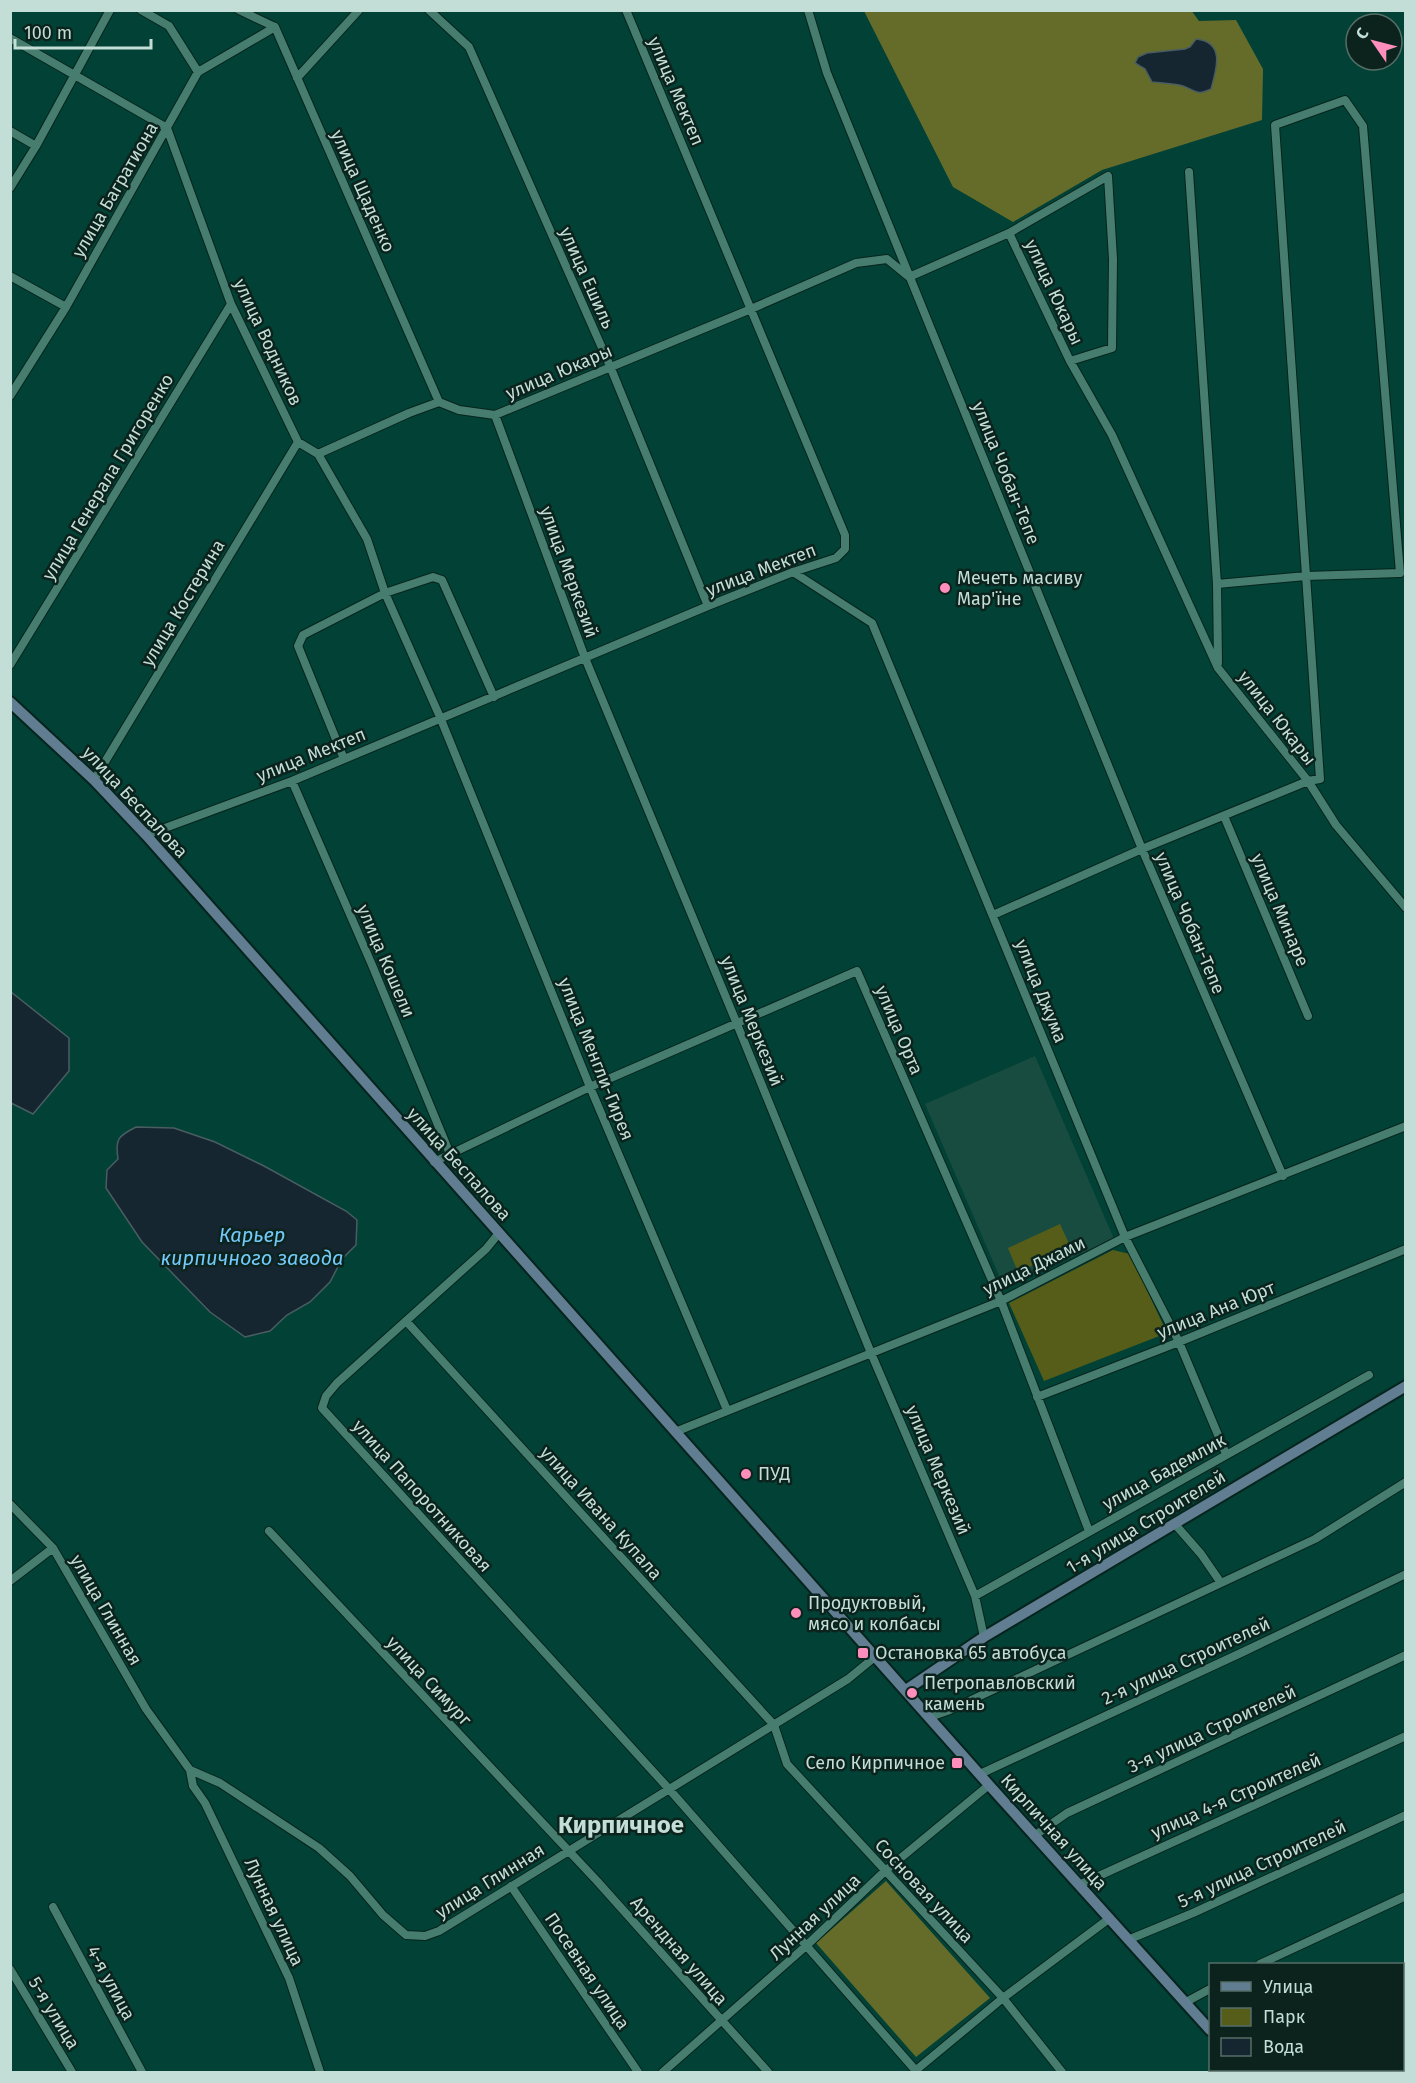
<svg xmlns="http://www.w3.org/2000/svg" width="1416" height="2083" font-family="'Fira Sans',sans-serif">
<rect width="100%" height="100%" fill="#024135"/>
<!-- built -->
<path fill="#194c40" d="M1035,1056L1114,1239L1004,1287L925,1104Z"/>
<!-- green -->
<path fill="#565d18" d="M1060,1224L1071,1248L1018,1272L1008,1248Z
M1113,1250L1130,1254L1167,1333L1044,1381L1009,1303Z"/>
<!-- forest -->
<path fill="#656c2a" d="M1191,10L1199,21L1236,20L1263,69L1262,120L1102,170L1013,222L953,187L864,11Z
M886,1881L990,1998L916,2057L816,1943Z"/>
<!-- water -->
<path fill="#152630" stroke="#495d62" stroke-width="1.5" d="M1196,39C1225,42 1217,68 1211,89C1196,96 1197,91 1183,86C1174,83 1162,83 1152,82L1145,69L1135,63L1138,57L1147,53L1185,49L1190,47Z
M11,992L69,1038V1071L33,1114L11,1103Z
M136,1127L174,1128L215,1142L264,1166L346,1211L357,1220L356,1245L342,1259L330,1282L310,1302L287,1315L270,1331L245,1337L210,1312L142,1242L106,1188L107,1170L118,1159C115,1139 118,1136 136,1127Z"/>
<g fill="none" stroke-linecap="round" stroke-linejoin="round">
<!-- street casing -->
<g stroke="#06241d" stroke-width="10">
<path id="street" d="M239,10L275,27L439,402
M429,10L469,47L610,366L708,606
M808,10L827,73L1142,849L1283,1176
M10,38L167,128L231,304L298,442L318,454L367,539L385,593L440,717L590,1087L727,1410
M198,72L275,27
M297,78L359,10
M10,131L36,146
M1189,172L1217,584L1218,663
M10,188L36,146L110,10
M1009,233L1108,176L1113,259L1112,348L1070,361
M10,276L66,307
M10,396L66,307L198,72L169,26L141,10
M495,415L585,658L737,1024L871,1353L975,1596L984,1637
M318,454L409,413L439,402L459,410L495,415L751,309L856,263L887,259L909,277L1009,233L1070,361L1112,435L1218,668L1308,781L1336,825L1406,908
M793,572L872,623L1125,1237L1179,1342L1226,1454
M10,665L231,304
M344,759L298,646L303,635L385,593L433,577L442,580L494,697
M94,780L298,442
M292,781L372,965L450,1154
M1224,816L1308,1016
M146,835L292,781L708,606L793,572L836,558L845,549V535L626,10
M993,915L1142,849L1308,781L1320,779L1275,125L1345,100L1363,126L1400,573L1306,576L1217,584
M434,1162L590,1087L857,971L1001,1301L1089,1531
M499,1233L486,1249L337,1383L326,1396L322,1408L669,1789L917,2072
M406,1321L774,1725L787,1764L1003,1998L1062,2072
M1037,1397L1179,1342L1406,1249
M675,1432L1001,1301L1125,1237L1406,1126
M10,1504L53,1548L146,1709L190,1770L220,1783L319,1848L350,1876L383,1915L406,1935L425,1936L439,1931L848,1679L876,1656
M1174,1523L1201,1554L1221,1583
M269,1531L597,1881L768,2072
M10,1581L53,1548
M975,1596L1369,1375
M930,1717L950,1710L1315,1539L1406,1482
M190,1770L193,1786L205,1803L289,1978L320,2072
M980,1774L1243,1652L1406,1574
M1034,1836L1067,1813L1406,1655
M1079,1885L1406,1736
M511,1886L638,2072
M53,1907L142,2072
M1130,1939L1193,1913L1406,1815
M1260,1964L1406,1896
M10,1969L72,2072
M1402,1977L1406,1976
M1186,2002L1210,1989
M1402,2059L1406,2057
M915,2071L1003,1998L1110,1918
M663,2072L806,1946L885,1871L989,1785
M1372,2072L1379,2070"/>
</g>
<!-- secondary casing -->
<g stroke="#06241d" stroke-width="14">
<path id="secondary" d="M10,702L94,780L146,835L989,1785L1210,2030
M906,1690L984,1637L1406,1386
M1246,2070L1249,2072"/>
</g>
<!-- street -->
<use href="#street" stroke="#477d6e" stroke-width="8"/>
<!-- secondary -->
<use href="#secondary" stroke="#607d91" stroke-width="10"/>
</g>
<!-- markers -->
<g fill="#fe8ebc" stroke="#0c231d" stroke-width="2">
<circle cx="945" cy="588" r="6"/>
<circle cx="746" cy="1474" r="6"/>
<circle cx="796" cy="1613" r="6"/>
<rect x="857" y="1647" width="12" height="12" rx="3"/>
<circle cx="912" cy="1693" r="6"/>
<rect x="951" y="1757" width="12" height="12" rx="3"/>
</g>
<g text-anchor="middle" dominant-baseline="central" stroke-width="5" stroke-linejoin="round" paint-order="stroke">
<!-- street labels -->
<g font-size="18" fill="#c3ded6" stroke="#0c231d">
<text transform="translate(676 91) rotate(67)">улица Мектеп</text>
<text transform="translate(115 190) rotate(-60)">улица Багратиона</text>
<text transform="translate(363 191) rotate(66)">улица Щаденко</text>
<text transform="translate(587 278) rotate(66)">улица Ешиль</text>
<text transform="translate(1054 292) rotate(65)">улица Юкары</text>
<text transform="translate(268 342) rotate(65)">улица Водников</text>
<text transform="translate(559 372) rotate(-23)">улица Юкары</text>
<text transform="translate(1006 473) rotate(68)">улица Чобан-Тепе</text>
<text transform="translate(108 477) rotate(-59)">улица Генерала Григоренко</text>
<text transform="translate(761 570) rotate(-21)">улица Мектеп</text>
<text transform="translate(569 572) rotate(70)">улица Меркезий</text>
<text transform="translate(183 603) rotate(-59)">улица Костерина</text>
<text transform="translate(1277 718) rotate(52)">улица Юкары</text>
<text transform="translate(311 755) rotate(-22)">улица Мектеп</text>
<text transform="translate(135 802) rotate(47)">улица Беспалова</text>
<text transform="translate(1280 910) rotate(67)">улица Минаре</text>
<text transform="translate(1190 923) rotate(67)">улица Чобан-Тепе</text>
<text transform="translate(386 961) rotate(67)">улица Кошели</text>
<text transform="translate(1041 991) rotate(68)">улица Джума</text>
<text transform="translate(752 1021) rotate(68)">улица Меркезий</text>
<text transform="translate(899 1030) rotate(67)">улица Орта</text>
<text transform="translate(596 1059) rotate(68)">улица Менгли-Гирея</text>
<text transform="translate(459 1164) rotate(48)">улица Беспалова</text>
<text transform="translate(1034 1266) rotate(-26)">улица Джами</text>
<text transform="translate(1216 1310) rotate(-22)">улица Ана Юрт</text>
<text transform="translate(938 1470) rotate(67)">улица Меркезий</text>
<text transform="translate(1164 1472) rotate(-29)">улица Бадемлик</text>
<text transform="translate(422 1496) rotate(48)">улица Папоротниковая</text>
<text transform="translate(601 1513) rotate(48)">улица Ивана Купала</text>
<text transform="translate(1146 1522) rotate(-31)">1-я улица Строителей</text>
<text transform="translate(106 1610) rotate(60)">улица Глинная</text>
<text transform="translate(1186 1661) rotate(-25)">2-я улица Строителей</text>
<text transform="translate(429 1681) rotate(47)">улица Симург</text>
<text transform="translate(1212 1729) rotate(-25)">3-я улица Строителей</text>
<text transform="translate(1236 1796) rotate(-24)">улица 4-я Строителей</text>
<text transform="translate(1054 1832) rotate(48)">Кирпичная улица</text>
<text transform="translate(1262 1864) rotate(-25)">5-я улица Строителей</text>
<text transform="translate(490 1881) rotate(-32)">улица Глинная</text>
<text transform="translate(924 1891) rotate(47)">Сосновая улица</text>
<text transform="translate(274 1912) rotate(65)">Лунная улица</text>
<text transform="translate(815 1917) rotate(-43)">Лунная улица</text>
<text transform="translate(679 1951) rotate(49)">Арендная улица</text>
<text transform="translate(587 1971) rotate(56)">Посевная улица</text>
<text transform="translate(111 1983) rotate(62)">4-я улица</text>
<text transform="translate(54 2013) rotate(59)">5-я улица</text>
</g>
<!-- poi labels -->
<g font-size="18" fill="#c3ded6" stroke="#0c231d" text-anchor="start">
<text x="957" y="578">Мечеть масиву<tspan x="957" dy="21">Мар'їне</tspan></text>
<text x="758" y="1474">ПУД</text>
<text x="808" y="1603">Продуктовый,<tspan x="808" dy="21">мясо и колбасы</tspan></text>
<text x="875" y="1653">Остановка 65 автобуса</text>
<text x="924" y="1683">Петропавловский<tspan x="924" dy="21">камень</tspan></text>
<text x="945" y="1763" text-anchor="end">Село Кирпичное</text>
</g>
<!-- water labels -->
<g font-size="20" font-style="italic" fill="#73c9fa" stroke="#0c231d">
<text x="252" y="1235">Карьер<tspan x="252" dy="23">кирпичного завода</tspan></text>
</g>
<!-- district labels -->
<g font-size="24" font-weight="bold" fill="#c3ded6" stroke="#0c231d">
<text x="621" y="1825">Кирпичное</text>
</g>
</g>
<!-- border -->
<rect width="1416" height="2083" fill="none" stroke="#c3ded6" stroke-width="24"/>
<!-- legend -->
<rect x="1209" y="1963" width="195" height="108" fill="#0c231d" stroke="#556e67" stroke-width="1.5"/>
<rect x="1221" y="1982" width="30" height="9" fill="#607d91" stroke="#556e67" stroke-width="1.5"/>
<text x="1263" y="1993" font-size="18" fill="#c3ded6">Улица</text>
<rect x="1221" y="2008" width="30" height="18" fill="#565d18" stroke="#556e67" stroke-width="1.5"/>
<text x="1263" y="2023" font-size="18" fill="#c3ded6">Парк</text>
<rect x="1221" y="2038" width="30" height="18" fill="#152630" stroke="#556e67" stroke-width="1.5"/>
<text x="1263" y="2053" font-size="18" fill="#c3ded6">Вода</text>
<!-- north arrow -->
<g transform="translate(1374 42) rotate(305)"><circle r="28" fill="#0c231d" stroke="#556e67" stroke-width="1.5"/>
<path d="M0-4.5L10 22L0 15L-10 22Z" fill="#fe8ebc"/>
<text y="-9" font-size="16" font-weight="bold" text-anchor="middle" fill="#c3ded6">С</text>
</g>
<!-- scale -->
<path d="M15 39v9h136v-9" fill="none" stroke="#c3ded6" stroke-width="3"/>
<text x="24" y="39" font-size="18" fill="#c3ded6" stroke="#0c231d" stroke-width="4.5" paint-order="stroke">100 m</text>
</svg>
